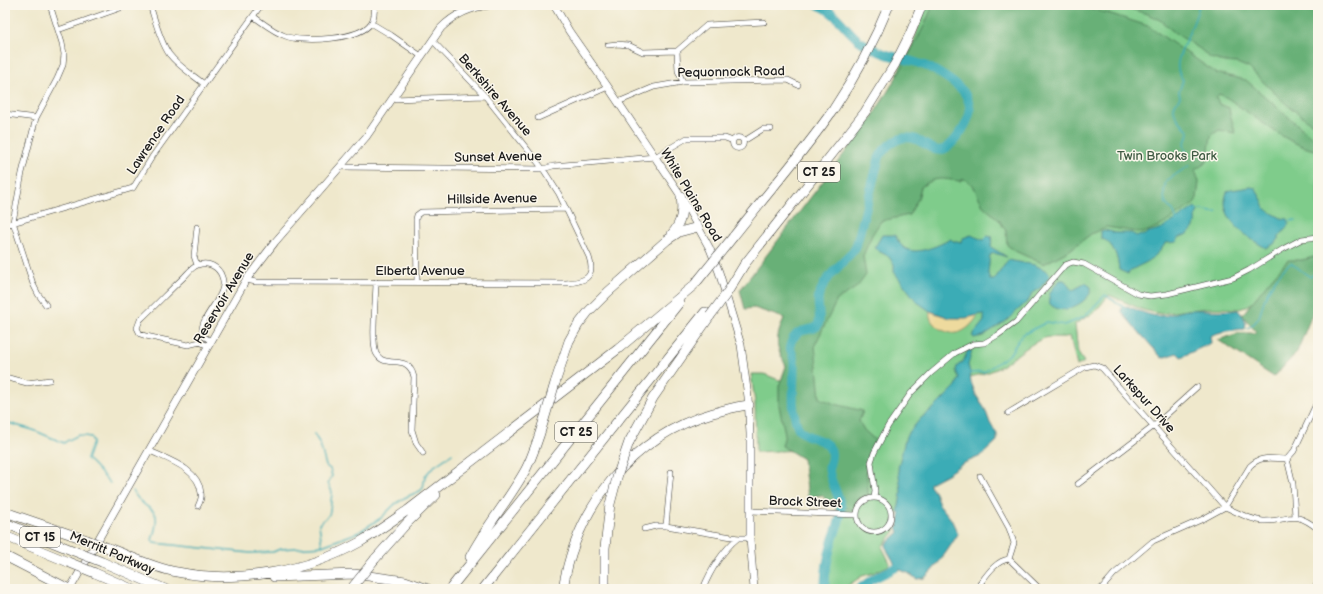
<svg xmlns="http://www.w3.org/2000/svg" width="1323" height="594" font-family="'Balsamiq Sans',sans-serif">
<rect width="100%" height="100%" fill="#fbf7ec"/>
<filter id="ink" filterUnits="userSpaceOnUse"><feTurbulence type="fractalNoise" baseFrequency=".025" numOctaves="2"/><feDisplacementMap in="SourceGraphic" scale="8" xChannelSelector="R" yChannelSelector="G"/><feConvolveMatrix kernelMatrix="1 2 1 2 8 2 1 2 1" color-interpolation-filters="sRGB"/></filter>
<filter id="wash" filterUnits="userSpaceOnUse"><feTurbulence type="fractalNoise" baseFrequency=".012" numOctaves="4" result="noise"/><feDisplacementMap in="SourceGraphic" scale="16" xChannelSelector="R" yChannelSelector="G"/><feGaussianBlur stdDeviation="0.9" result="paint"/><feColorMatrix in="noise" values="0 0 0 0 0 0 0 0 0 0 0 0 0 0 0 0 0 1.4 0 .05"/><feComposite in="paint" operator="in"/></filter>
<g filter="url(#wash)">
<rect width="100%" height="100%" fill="#efe8cc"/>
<!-- green -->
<path fill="#7fcc8b" stroke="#4e7454" d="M926,5H1318V278L1262,294L1246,307L1239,309L1210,308L1187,310L1161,314L1143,310L1109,295L1095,312L1075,324L1078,353L1084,362L1077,366L1070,336C1061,339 1051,335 1042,339C1026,346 1013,359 998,368C987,374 975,375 963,379L902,508L895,515V531L882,547L890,563L888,566L873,573L862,576L843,589H828L827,582L838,517L828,479L825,449L756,452L755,403L751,374H764L779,380L790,378L911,78L897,74C900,65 906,58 910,49C917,35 921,20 926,5Z"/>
<!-- forest -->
<path fill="#67b077" stroke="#42664a" d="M933,5H1073L1111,14L1148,26L1216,73L1246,80L1285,114L1311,136L1318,139V151C1294,146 1272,130 1253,116C1241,109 1232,99 1219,94L1216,98L1219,104L1229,108C1230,117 1234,124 1235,133L1219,130L1211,136L1207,162L1195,170L1199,182L1197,198L1194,204L1162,225L1143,233L1106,227L1091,234L1070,250L1044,264L1017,252L1007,245L1006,231L999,220L983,206L973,185L964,179L960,181C942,179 936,176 921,187L918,199L909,215L881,221L872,235L863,256L866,275L857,287L837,300L815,345L820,398L835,404L863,411L859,421L864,430L876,441C871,449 866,459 866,468C866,478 869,485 868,495L860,498L854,510L830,505L822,495L808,497L803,459L782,446L785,434L779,406V386L786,366C775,345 775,340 784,318L754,308L745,309L740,290L872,117L902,68L923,28Z
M1118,5H1318V128L1286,104L1249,68L1237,63L1224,62L1210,58L1200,49L1175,33L1160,20L1147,14Z
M1318,256V299L1297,352L1274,377L1218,340L1239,333H1257L1242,315L1270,280L1288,260H1302Z"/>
<!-- sand -->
<path fill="#eeda9e" stroke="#857b5d" d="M930,311C947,318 960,320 978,315C974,323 965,332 956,333C945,334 927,324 930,311Z"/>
<!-- water -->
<path fill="#3bacb6" stroke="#2c6469" d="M1251,187L1255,188L1262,200L1265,209L1281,218L1288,219L1289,224L1274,244L1266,248C1247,238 1217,217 1227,192L1231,190Z
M1195,207L1198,211L1195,217C1197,230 1189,234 1178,238L1177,242L1166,243C1161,249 1157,255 1150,260C1143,265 1133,267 1128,274L1119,270C1118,258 1114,243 1101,238V231L1105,230L1116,233H1131L1137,236L1144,235L1149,232L1163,228Z
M882,235H895C897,239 899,243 902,246C914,258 939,245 951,239L953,241L961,242L963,238L971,235L983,240L987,236L992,237L991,247L1007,257L994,253L990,255L988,273L990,280H994L1008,260L1035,265L1047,271L1050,276L1040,288L1032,293L1029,300L1006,321L983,336L974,338L972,336L984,321V315L982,314L966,318H950L930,311L917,302L894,272V264L888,256L878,251L875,247Z
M1060,280H1064C1068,282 1068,288 1073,290L1086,283L1091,287C1094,298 1068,313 1058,309C1055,308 1052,306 1050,304C1046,294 1054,287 1060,280Z
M1127,306C1138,310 1149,316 1160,316C1169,316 1179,311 1188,310C1205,309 1222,312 1238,310C1243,315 1247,322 1245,329C1233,330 1221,331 1210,336L1211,343L1181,357L1177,353L1162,358L1122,313L1121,309Z
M968,350L972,351L968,365L970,372L971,382L976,395L985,409L990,423L997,434V441L981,456L962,464L947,474L930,483V486L935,493L939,504L951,519L958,534C952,544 933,573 924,578C923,578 918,579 917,579L908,573L895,568C895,559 886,554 886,544L899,532L897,528L900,516L898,509L900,500L901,491L898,468L906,436L921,418L935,407L956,386L959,378L956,371L957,366L963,362Z"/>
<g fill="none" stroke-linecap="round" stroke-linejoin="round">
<!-- stream -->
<path stroke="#3bacb6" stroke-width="1.5" d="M1187,155L1184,144L1189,133C1185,124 1173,118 1174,108C1174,104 1178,101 1180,97L1179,92L1183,80C1181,77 1178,72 1178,68C1175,57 1197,21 1199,5
M1196,210C1203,208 1210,214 1217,212
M1177,221L1173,210C1162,205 1163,192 1166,181L1190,165
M1289,221L1296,220
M1244,327L1248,328C1263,318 1259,313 1265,298C1269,287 1281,270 1291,263L1310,277L1318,271
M969,373L984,372L1009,355L1022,335L1047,322L1065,325L1084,317L1105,295L1125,308
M5,422L33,430L64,443C68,439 73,439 78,435L91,437L93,442L87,459C96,466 102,475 110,483
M314,434L320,444L326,466L330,469L332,476L328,483L332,492L330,511L329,515L319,524L322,546
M133,491C146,517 165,500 152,540L154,543L250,553L273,552L280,549L322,546L359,532L381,518L395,504L406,497L420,491L423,488L425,476L433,467L452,454"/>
<!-- river -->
<path stroke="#3bacb6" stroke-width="9" d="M818,5C836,11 846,31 861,42C867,45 874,50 880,52C894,58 909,59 923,65C933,68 961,86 965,94C968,99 970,106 970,111C969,119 963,130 958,136C934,169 928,134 903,138C901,138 898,140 895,141C887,145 883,150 879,158L856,247C844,264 826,274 819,295C816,304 822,317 818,325C814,332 801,327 795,336C793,338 790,343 790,347C791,352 794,356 794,361C795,382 790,404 797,425C802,440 828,437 831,451C833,458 829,463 829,469C830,482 839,494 841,507C842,519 835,531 832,542C828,556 825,569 825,584L820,589
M859,589L873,579L895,568"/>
</g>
</g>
<g filter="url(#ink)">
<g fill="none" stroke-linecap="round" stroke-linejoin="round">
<!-- minor casing -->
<g stroke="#3c3b36" stroke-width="6">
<path id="minor" d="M150,5C155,20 160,41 169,54C178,66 193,75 204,84
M253,16C264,24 275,33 288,37C305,42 360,40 371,23C375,18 374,11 375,5
M371,23L391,35L421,56
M58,30L129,5
M608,45L617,44L628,45L643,52L677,51L678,71L683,82
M677,51L707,25L764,22
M393,99L485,96
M618,102L654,87L683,82L788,80L798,85
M5,114L36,118
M538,118L608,87
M732.5 143a5.5 5.5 0 1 1 11 0a5.5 5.5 0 1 1-11 0Z
M744,141L763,129H771
M340,167L543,169L553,166L655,157L687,138H725L733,141
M5,225L133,188L152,157L261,5
M197,227L194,256L197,265
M246,280L256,282L566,283C584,282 596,278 589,257L559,194L543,169L485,96L432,40
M376,282C376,297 371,342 376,353C385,371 408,351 414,377L412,430L416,443L423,453
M417,282L416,219L417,215L421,212L565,209
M46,305L38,294L33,284L13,222L22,173L36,118L57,79L63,65L64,54L62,43L50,5
M208,346L200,342L188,345L146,336L140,334L137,328L140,320C155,306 169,291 184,277C188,273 192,267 198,265C208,261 219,267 222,277C230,296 195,319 203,336L211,341
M5,377L27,383L50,380
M1008,413L1085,367L1094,365L1102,368L1225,507L1250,466C1261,455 1272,459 1287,459L1294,451L1318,400
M150,451C169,460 199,469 201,493C202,497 200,502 198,506
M1287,459L1293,484L1295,516
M980,476L1009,528L1014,543L1009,559
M1078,484L1154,426L1197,387
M874,498L875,491L871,462L874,453L888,426L911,393L931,373L955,353L973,344L984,343L998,335L1016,322L1065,265L1073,262L1084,264L1138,294L1150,296L1167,294L1233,278L1249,270L1283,249L1302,239L1318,237
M857 515a17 17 0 1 1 34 0a17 17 0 1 1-34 0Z
M751,511L857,515
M666,526L671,472
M644,529L656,526H666L738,538H750
M1009,559L1040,589
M703,589C710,571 723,550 738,538
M976,589C985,578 994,561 1009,559
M1101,589L1114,574L1153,541L1203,519L1225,507C1237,512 1249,520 1263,521C1290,522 1292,508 1318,529
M1314,589L1318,581"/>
</g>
<!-- secondary casing -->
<g stroke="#3c3b36" stroke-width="8">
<path id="secondary" d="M554,5L569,31L608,87L681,196L710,249L719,272L741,345L748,397L750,434V538L754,589
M70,589L246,280L275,242L366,137L441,28C455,14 470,7 489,5"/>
</g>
<!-- motorway casing -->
<g stroke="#3c3b36" stroke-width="10">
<path id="motorway" d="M672,234C682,222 683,211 681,196
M733,237C766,195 802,154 833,110C855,77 874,42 889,5
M744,265L844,139L865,112L895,64L910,34L922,5
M555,383L569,341L578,325L589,311L608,292L667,240L679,232L698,227
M629,442L653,398L710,316
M5,512L87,540
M5,523L74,551
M5,536L68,562
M111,549C132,557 154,568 177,572C237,584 306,572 360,542C377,532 392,521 408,510L618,349L693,286
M5,556L69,589
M470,557C486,526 509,500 526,469C534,453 539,437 544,420
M375,559L407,523L436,495
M102,562L165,589
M95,573L132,589
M274,577L354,574L405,581L428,589
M450,589L679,303
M483,589L705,312
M563,589C576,507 632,436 713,413C725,410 737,406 749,405
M605,589V548L610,504"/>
</g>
<!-- minor -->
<use href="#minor" stroke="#fff" stroke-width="5"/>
<!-- secondary -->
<use href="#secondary" stroke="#fff" stroke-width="7"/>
<!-- motorway -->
<use href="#motorway" stroke="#fff" stroke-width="9"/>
<!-- motorway-bridge casing -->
<g stroke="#3c3b36" stroke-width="10" stroke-linecap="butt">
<path id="motorway-bridge" d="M695,284L733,237
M710,316L727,293L744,265
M544,420L555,383
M610,504L618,474L629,442
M87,540L111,549
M74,551L102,562
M68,562L95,573
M351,589L375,559"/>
</g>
<!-- motorway-bridge -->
<use href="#motorway-bridge" stroke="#fff" stroke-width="9"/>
</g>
</g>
<g text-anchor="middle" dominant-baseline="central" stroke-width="3" stroke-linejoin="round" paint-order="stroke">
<!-- shield labels -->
<g fill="#fbf7ec" stroke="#5f5e5a" stroke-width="1">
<rect x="798" y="162" width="42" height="20" rx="3"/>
<rect x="555" y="422" width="42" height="20" rx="3"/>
<rect x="20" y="527" width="40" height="20" rx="3"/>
</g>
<g font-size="12" font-weight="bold" fill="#1c1c1c">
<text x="819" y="172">CT 25</text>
<text x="576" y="432">CT 25</text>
<text x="40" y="537">CT 15</text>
</g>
<!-- street labels -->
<g font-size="13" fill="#1c1c1c" stroke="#fbf7ec">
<text transform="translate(731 72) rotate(-1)">Pequonnock Road</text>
<text transform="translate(495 95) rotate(49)">Berkshire Avenue</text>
<text transform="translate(156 135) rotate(-56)">Lawrence Road</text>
<text transform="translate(498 157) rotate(-1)">Sunset Avenue</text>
<text transform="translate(691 195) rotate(59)">White Plains Road</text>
<text transform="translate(492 199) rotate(-1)">Hillside Avenue</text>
<text x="420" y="271">Elberta Avenue</text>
<text transform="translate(224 298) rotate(-59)">Reservoir Avenue</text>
<text transform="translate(1144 399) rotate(48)">Larkspur Drive</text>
<text transform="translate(805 502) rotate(2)">Brock Street</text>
<text transform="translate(112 553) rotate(23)">Merritt Parkway</text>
</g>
<!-- park labels -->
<g font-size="13" fill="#3f5a43" stroke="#fbf7ec">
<text x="1167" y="156">Twin Brooks Park</text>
</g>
</g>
<!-- margin -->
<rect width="1323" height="594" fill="none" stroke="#fbf7ec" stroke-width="20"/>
</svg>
